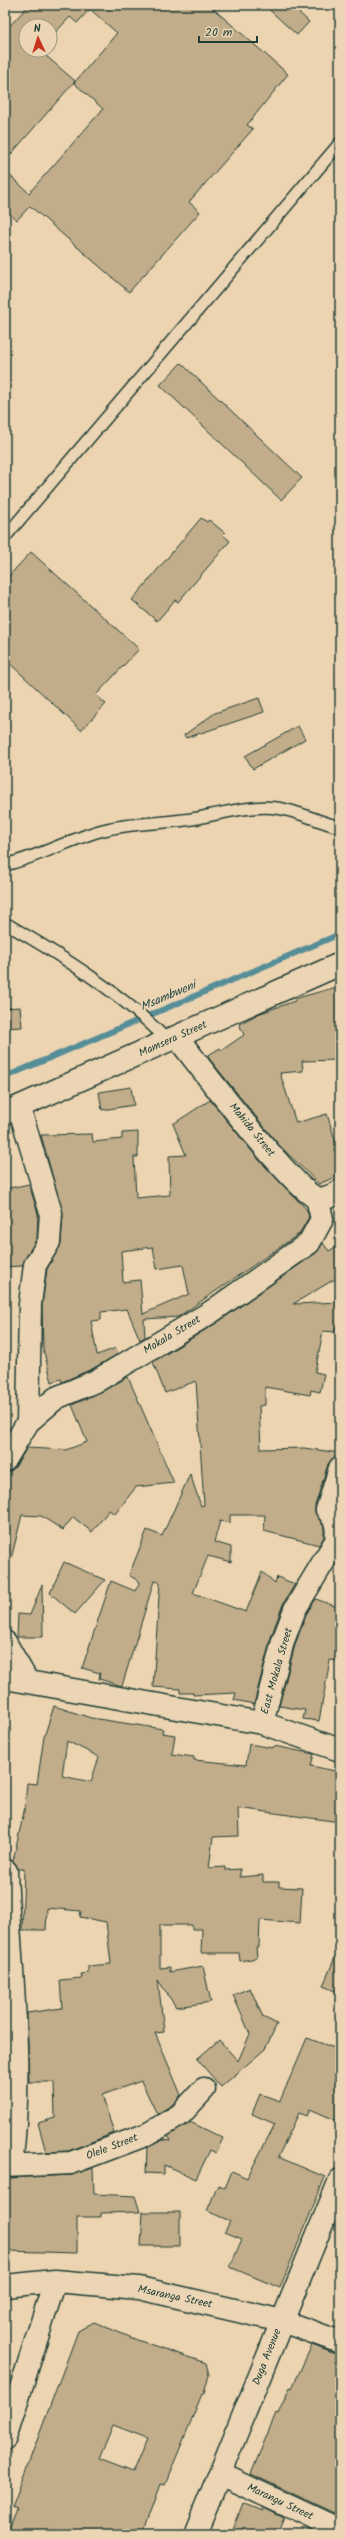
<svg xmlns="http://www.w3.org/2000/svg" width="345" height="2539" font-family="Kalam,sans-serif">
<rect width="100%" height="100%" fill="#edd4b1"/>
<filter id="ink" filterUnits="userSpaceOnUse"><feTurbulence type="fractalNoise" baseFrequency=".025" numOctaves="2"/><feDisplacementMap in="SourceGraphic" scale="8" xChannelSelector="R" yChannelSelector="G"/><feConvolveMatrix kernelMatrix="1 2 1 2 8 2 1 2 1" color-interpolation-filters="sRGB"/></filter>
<g filter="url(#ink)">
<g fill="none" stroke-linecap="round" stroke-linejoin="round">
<!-- stream -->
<path stroke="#568e98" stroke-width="6" d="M5,1077L340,934"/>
</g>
<!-- building -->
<path fill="#c2ad8a" stroke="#1f3d34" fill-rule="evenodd" d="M29,5H209L288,74L247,125L253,129L189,202L200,212L129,292L30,206L17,220L9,213H5V171L29,193L103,109L74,83L117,33L90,9L77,23L70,17L50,38V26H26V50H50V39L55,44L45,55L75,81L5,161V31Z
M264,5H291L309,22L297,35Z
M181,363L302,478L281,500L160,385Z
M201,518L207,522L209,520L225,533L223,535L230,541L178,602L175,600L157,621L132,600Z
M31,552L139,649L96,695L106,704L81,730L5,659V580Z
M259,698L264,712L186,738L184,735L215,713Z
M298,726L305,739L253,769L245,756Z
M340,986V1060L302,1061L303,1071L280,1073L296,1123L327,1114L340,1156V1175L319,1184L278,1144L207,1056L220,1048L222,1050L244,1035L239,1024L258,1014L295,1001L294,999Z
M20,1007L22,1027L5,1028V1008Z
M131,1087L134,1105L102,1110L99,1092Z
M210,1100L259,1160L307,1210L309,1217L299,1234L178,1317L144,1319L145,1337L140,1340L127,1309L101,1312V1320L91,1321L97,1355L116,1348L118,1354L92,1369L62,1382L61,1379L52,1382L43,1349L42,1305L47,1269L61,1243L63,1214L41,1135L92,1134L93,1142L122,1139V1133L138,1132V1157H134L136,1198L170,1195L169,1156L186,1155L173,1124ZM153,1247L157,1269L183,1265L189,1294L143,1314L140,1280L123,1282L121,1251Z
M29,1184L38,1214L37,1238L22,1266L5,1267V1189Z
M323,1243L329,1251L340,1244V1276L293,1304L340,1302V1328H335V1332L323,1331L315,1372L324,1374L320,1392L311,1390L310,1395L265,1387V1405L259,1406L261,1449L304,1448L340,1453V1456L332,1459L328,1464L315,1506V1513L324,1527V1537L319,1545L264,1531L265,1515H230V1523L220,1521L214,1542L231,1547V1562L208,1556L193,1593L246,1612L262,1572L275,1583L277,1577L295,1584L283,1604L271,1637L254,1704L234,1700L236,1693L193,1695V1693H180V1689L153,1687L160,1582L154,1581L122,1686L99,1679L100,1673L82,1668L111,1581L135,1591L140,1582L129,1575L147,1530L162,1536L190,1474L201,1506L204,1505L196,1381L165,1393L153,1362L218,1322L316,1253Z
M128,1377L174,1483L136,1487L115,1514L109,1510L92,1532L73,1517L63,1530L41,1516L22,1515L11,1559L5,1558V1488L8,1472L15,1467L27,1448L66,1450L87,1442L72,1405L103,1391Z
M64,1562L105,1580L75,1614L50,1593Z
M42,1585L43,1637H17L18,1614L30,1615Z
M316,1599L340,1608V1661L330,1660L319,1721L303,1719L305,1710L279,1706L295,1645L306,1614Z
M54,1706L91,1718L163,1729L162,1733L175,1735L172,1754L194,1757V1760L246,1765L249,1744L273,1748L274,1746L314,1754L311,1766L340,1772V1822L238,1808L239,1836L213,1837L209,1868L225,1867V1870L240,1869V1877L263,1875V1882H279V1887L302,1888L300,1923L260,1920L259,1947H256L257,1958L240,1961L239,1953H201L202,1929H192V1925H160V1968L170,1967V1972L203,1966L211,2002L176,2007L158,1980L164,2032L155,2033L181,2095L172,2105L157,2114L141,2081L102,2095L114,2133L68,2151L46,2152L38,2123L55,2118L54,2082H29L27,2013L62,2008L60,1980L82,1978L81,1974L88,1973V1966L111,1964L106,1922L80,1917L81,1911L47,1908L46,1930H22L24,1869H18L13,1861L25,1807L27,1783L37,1784L44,1737ZM67,1741L99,1757L91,1782L62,1776Z
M340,1945V1993L323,1986Z
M250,1988L263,2017L277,2024L265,2049L221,2087L197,2059L219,2040L238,2061L250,2034L233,1995Z
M307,2038L340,2050V2122L310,2109L307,2116L299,2113L278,2157L325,2177L280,2288L230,2267L242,2239L225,2232L230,2221L207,2211L218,2185L225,2188L232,2171L247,2178L275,2124L252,2114L260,2094L280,2101Z
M190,2122L223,2138L216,2153L210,2150L196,2179L164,2165V2174L146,2173L147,2148L162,2140L170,2141L168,2136Z
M93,2168L94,2194L135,2196L140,2212L101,2213V2217H77V2253L5,2251V2178L72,2175Z
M143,2212H180V2246H141Z
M94,2322L137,2340L206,2363L209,2375L204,2394H202L165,2485L161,2484L143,2534H21L9,2529L17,2509L12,2507L78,2331ZM113,2425L147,2438L133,2472L99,2459Z
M312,2345L340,2356V2499L334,2513L251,2474L276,2413L278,2414L290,2387L292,2388Z
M243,2503L263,2511L262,2507L284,2518L277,2534H231Z"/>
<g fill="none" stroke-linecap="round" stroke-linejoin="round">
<!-- lane casing -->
<g stroke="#1f3d34" stroke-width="14">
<path id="lane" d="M5,537L340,143
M5,865C37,857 65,842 96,832C129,822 165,824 198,818C222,813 252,805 277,808C299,811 318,822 340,827
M5,923C62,956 123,994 168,1041"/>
</g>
<!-- street casing -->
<g stroke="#1f3d34" stroke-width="25">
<path id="street" d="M177,1037C197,1063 296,1193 317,1198C326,1200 333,1195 340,1191
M19,1107L51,1213L49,1242L35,1265L30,1304L28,1422
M5,1113L340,964
M5,1460L28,1422L56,1398L98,1380L211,1312L309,1243L322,1219L317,1198
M5,1642L27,1681
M5,1678L262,1723L340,1750
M262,1723L283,1641L295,1609L336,1541C338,1527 336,1520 327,1510L340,1468
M6,1871C10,1969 24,2068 11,2165
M5,2166L71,2163L148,2134L180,2115L204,2089
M5,2286L55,2281L139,2288L282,2321L340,2342
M5,2438L55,2281
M220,2474L340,2530
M195,2534L340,2180"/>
</g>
<!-- lane -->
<use href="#lane" stroke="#ebd5b4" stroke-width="11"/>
<!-- street -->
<use href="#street" stroke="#ebd5b4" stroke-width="22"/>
</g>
</g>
<g text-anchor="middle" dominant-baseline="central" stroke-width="4" stroke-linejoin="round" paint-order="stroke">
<!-- street labels -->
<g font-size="11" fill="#1f3d34" stroke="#ebd5b4">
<text transform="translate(173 1039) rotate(-24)">Mamsera Street</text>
<text transform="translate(252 1130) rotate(51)">Mahida Street</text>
<text transform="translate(172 1335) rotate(-31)">Mokala Street</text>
<text transform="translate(277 1671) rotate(-74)">East Mokala Street</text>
<text transform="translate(112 2147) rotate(-21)">Olele Street</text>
<text transform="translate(175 2297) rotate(12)">Msaranga Street</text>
<text transform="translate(267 2357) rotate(-68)">Duga Avenue</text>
<text transform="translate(280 2502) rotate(25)">Marangu Street</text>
</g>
<!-- water labels -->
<g font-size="12" font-style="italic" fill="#284a45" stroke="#ebd5b4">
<text transform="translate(168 996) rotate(-23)">Msambweni</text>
</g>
</g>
<!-- margin -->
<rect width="345" height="2539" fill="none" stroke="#ebd5b4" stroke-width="20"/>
<rect x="10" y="10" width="325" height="2519" fill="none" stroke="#1f3d34" stroke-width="1.5" filter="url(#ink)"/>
<!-- north arrow -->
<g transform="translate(38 38) rotate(356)"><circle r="19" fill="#ebd5b4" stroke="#999881"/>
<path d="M0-3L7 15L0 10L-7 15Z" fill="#c8321e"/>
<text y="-6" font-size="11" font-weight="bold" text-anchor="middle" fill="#1f3d34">N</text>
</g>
<!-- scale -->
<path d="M199 36v6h58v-6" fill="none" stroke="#1f3d34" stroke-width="2"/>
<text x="205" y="36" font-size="12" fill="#1f3d34" stroke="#ebd5b4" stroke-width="3" paint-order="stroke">20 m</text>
</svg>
